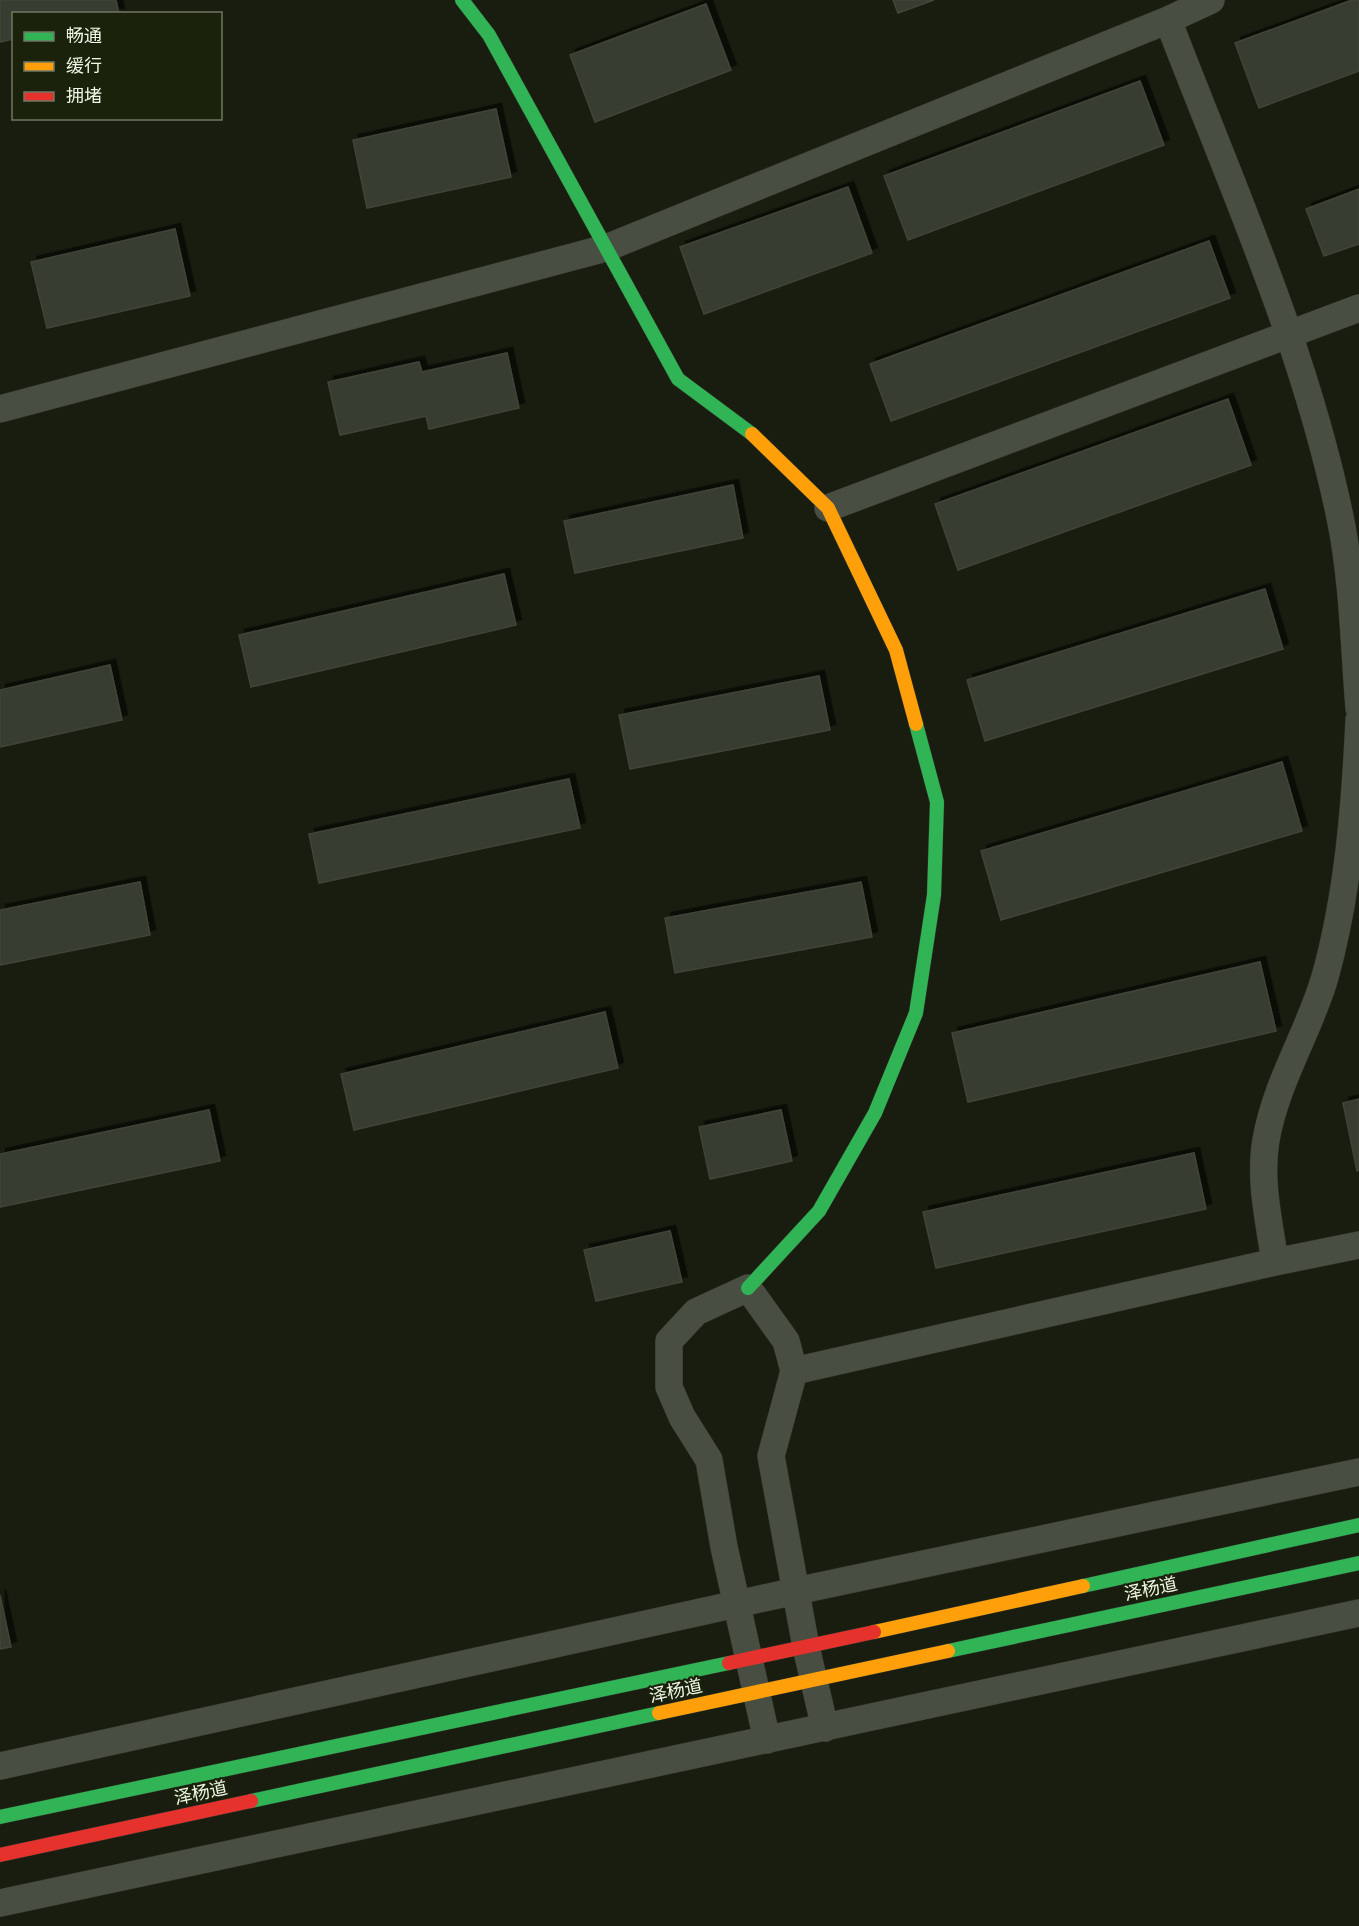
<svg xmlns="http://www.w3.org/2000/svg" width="1359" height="1926" font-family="'Alegreya Sans','Noto Sans SC',sans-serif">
<defs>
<filter id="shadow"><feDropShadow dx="5.5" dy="-5.5" stdDeviation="0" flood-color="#0009"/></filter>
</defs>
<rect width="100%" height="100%" fill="#191d10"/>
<!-- building -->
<path fill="#383c31" stroke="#404439" stroke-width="1.5" filter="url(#shadow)" d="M0,0H116L119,14H14V39L0,42Z
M893,0H934L898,13Z
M1352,0H1359V71L1259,108L1235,43Z
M706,4L731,70L595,122L570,55Z
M1140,81L1164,145L908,240L884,176Z
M496,109L511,177L367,208L353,140Z
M848,187L872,253L704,314L680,247Z
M1359,189V244L1324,256L1306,209Z
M175,229L190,296L47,328L31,262Z
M1209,241L1230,298L891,421L870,364Z
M507,353L519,408L429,429L426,416L340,435L328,382L419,362L422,372Z
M1228,399L1251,465L958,570L935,504Z
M733,485L743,538L575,573L564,521Z
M504,574L516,625L251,687L239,635Z
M1265,589L1283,649L985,741L967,680Z
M110,665L122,720L0,747V690Z
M819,676L830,730L630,769L619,715Z
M1282,762L1302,831L1001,920L981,851Z
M569,779L580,828L319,883L309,834Z
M140,882L150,935L0,965V910Z
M861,882L872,937L675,973L665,918Z
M1260,962L1276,1031L968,1102L952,1033Z
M605,1012L618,1068L354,1130L341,1074Z
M1359,1099V1170L1357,1171L1343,1103Z
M209,1110L220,1161L0,1207V1154Z
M781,1110L792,1161L710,1179L699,1127Z
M1194,1153L1206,1209L936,1268L923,1212Z
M670,1231L682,1282L596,1301L584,1250Z
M0,1595L11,1647L0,1649Z"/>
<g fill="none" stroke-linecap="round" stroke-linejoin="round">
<!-- street casing -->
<g stroke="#32362b" stroke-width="28">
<path id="street" d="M1168,20C1231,185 1306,349 1341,522C1353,583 1354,647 1359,708
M0,409L606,248L1168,20L1211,0
M828,508L1359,308
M1275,1262C1269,1221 1259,1180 1266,1140C1276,1082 1309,1032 1325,977C1348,894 1355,807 1359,720
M794,1371L1275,1262L1359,1245
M767,1740L724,1547L709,1460L682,1417L669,1387V1341L696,1312L748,1288L786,1341L794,1371L771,1456L806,1647L825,1728
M0,1766L796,1591L1359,1472
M0,1903L1359,1613"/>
</g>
<!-- fast casing -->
<g stroke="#32362b" stroke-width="15">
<path id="fast" d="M462,0L489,35L678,379L752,434
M748,1288L819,1211L875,1113L916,1013L934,895L937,802L916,724
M1083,1586L1359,1525
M948,1651L1359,1563
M251,1801L659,1713
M0,1817L729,1663"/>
</g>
<!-- slow casing -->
<g stroke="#32362b" stroke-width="15">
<path id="slow" d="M752,434L828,508L896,650L916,724
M874,1632L1083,1586
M659,1713L948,1651"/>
</g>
<!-- jam casing -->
<g stroke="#32362b" stroke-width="15">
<path id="jam" d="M729,1663L874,1632
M0,1855L251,1801"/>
</g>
<!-- street -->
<use href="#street" stroke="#494e42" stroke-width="27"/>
<!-- fast -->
<use href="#fast" stroke="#30b455" stroke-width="14"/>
<!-- slow -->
<use href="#slow" stroke="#ff9f0a" stroke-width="14"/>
<!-- jam -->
<use href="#jam" stroke="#e5322d" stroke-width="14"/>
</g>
<g text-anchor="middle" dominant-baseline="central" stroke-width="4.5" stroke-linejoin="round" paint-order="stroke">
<!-- street labels -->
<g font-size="18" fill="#f1f7e8" stroke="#1a220b">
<text transform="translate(1151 1590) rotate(-12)">泽杨道</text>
<text transform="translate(676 1692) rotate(-12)">泽杨道</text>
<text transform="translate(201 1794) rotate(-12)">泽杨道</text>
</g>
</g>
<!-- legend -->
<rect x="12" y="12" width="210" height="108" fill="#1a220b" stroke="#707763" stroke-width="1.5"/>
<rect x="24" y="32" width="30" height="9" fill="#30b455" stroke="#707763" stroke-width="1.5"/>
<text x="66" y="42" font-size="18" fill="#f1f7e8">畅通</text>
<rect x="24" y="62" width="30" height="9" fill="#ff9f0a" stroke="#707763" stroke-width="1.5"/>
<text x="66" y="72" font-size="18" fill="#f1f7e8">缓行</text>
<rect x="24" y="92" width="30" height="9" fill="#e5322d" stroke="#707763" stroke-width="1.5"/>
<text x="66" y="102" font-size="18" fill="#f1f7e8">拥堵</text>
</svg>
